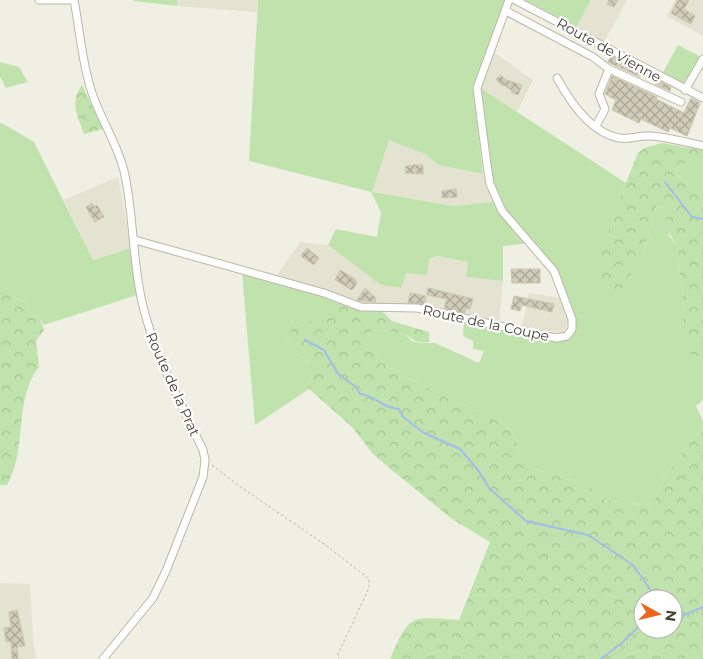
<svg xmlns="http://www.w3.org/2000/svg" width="703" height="659" font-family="Montserrat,sans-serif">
<defs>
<pattern id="forest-crowns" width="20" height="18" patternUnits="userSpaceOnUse" patternTransform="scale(1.25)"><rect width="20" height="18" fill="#c0e3ad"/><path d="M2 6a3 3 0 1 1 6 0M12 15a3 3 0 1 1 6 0" fill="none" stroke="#a6c495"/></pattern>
<pattern id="building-cross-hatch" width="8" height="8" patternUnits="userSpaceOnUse" patternTransform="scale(1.25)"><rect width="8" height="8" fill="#d1ccb9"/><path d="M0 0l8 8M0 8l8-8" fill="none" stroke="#aba797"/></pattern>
</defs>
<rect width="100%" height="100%" fill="#f0efe3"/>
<!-- residential -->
<path fill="#e4e2d1" d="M177,0H258L257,12L177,6Z
M591,0H627L604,42L576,27Z
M675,0H703V36L667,16Z
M492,51L533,80L517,112L479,87Z
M389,140L425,154L438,165L483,174L493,202L453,206L371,192Z
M118,177L131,248L93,260L64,200Z
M300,242L328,245L381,285L400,288L406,273L429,259L438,256L468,262L466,277L503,281L499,324L463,315L371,307L277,275Z
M529,293L562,298L569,319L564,333L522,328Z
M0,583L30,584L33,637L36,659H0Z"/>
<!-- grass -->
<path fill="#c0e3ad" d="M134,0H177V6L134,1Z
M258,0H506L473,88L483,174L438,165L425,154L389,140L372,192L453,206L493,202L504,219L528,243L503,246V281L466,277L468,262L438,256L429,259L427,275L406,273L401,288L381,285L328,245L336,229L377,237L381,212L371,192L249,161Z
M525,0H591L576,27Z
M678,45L701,57L686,83L683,84L662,74Z
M0,62L19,67L28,82L6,88L0,77Z
M479,87L626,183L619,200L642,256L657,205L667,209L669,235L677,247L690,355L703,360V400L696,406L703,421V427L664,477L652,506L605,500L593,489L576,481L531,468L521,459L515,436L505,425L387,367L364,342L373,330L405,334L412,341L419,343H435L479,363L484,351L473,349V341L463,336L464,321L566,340L575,332V320L558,273L539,247L512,219L497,194L492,177Z
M0,122L34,142L93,260L131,248L137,295L44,325L39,318L30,314L25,301L11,296L0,278Z
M703,157V199L676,174L679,166Z
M242,273L322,296L338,303L305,325L292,318L290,335L285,344L310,363V378L307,387L309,389L255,425Z"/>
<!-- forest -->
<path fill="url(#forest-crowns)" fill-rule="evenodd" d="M82,85L103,129L84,134C78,117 69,102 82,85Z
M662,143L703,150V158L679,166L676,174L703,199V360L690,355L681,321L685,315L677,247L665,225L667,209L657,205L642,256L618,295H605L595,275L619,200L638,153L644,148Z
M0,278L11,296L25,301L30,314L39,318L44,330L36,341L39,367C13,400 28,449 7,485H0Z
M338,303L358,310H381L392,321L429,332V342C411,344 415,337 403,334C393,332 383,331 373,330L364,342L387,367L505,425L515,436L521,459L531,468L576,481L593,489L605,500L652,506L664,477L703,427V659H390C410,612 411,617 459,620L490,542L452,519L393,471L373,454L352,427L307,387L310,378V363L285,344L290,335L292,318L299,319L305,324ZM643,599H673V629H643Z"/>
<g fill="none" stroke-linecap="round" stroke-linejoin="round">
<!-- stream -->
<path stroke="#a1beeb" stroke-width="2" d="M665,182L692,217L703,219
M305,340L324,350L338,374L356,387L360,394C375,395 381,408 399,409L403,417L424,433L460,449L478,470L489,488L526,521L588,535L633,565L657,599
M673,620L703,607
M601,659L622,643L643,622"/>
</g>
<!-- building -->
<path fill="url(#building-cross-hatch)" stroke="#ccc6ad" d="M609,0H618L614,7L607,4Z
M678,0H689L684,9L695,16L691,24L671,13Z
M611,56L642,72L640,77L612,64L608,62Z
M501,75L506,80L522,85L518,95L511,92L512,91L504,85L502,86L496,79Z
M612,76L657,97L656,99L684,113L691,98L700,103L687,136L670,128L668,132L641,119L639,123L612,110L616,100L605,94Z
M657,80L671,87L670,91L655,84Z
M415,165H423V174L405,173L406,166Z
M456,189L457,197L442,198V191Z
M92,203L94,207L97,205L104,217L95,222L86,207Z
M307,248L319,258L314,265L301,256Z
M511,269H540V283H512Z
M340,270L355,279L357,283L352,290L335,280Z
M365,288L376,298L375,302L357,300Z
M428,288L473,299L470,309L466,308L465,313L444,309L447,299L427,295Z
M410,293L426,296L425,304L408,303Z
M514,296L554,304L552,312L522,305L520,311L511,309Z
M17,610L25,646L17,647L18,659H12L11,641L6,642L4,628L11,627L9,612Z"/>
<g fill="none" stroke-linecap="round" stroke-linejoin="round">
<!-- minor casing -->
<g stroke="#bbb8a6" stroke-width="9">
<path id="minor" d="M39,0H74
M74,0C80,31 82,64 92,93C101,120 117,143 124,171C134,214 132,259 142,302C154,354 180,402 203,450L205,460L203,477L166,571L153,598L103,659
M515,0L703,98
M506,11L593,57L609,69L681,102
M557,78C569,100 591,133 619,138C629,140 639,135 650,136C667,137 686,142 703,146
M685,90L703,59
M596,126L605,109L599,94L609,69
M135,240L324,293L361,307L417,308L546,336L557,338L567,336L572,329V319L554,271L502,211L490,184L487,165L477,88L509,0"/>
</g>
<!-- path -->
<path stroke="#bcb698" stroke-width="1" stroke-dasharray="2.5 2.5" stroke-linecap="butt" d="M212,465L239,486L327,546L369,579V588L338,654L339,659
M673,622L703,610
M606,659L622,650L643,627"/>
<!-- minor -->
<use href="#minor" stroke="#fff" stroke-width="7"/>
</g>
<g text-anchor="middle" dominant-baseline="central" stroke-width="4.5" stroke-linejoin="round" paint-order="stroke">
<!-- street labels -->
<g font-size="14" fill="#423f34" stroke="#fff">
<text transform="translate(609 50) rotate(29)">Route de Vienne</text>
<text transform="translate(486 323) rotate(12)">Route de la Coupe</text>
<text transform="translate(173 384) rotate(66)">Route de la Prat</text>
</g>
</g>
<!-- north arrow -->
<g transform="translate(658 614) rotate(98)"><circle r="24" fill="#ffffff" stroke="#b3b2ae"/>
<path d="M0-4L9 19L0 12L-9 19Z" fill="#ee651c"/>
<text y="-8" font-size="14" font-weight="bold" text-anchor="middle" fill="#423f34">N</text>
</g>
</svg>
